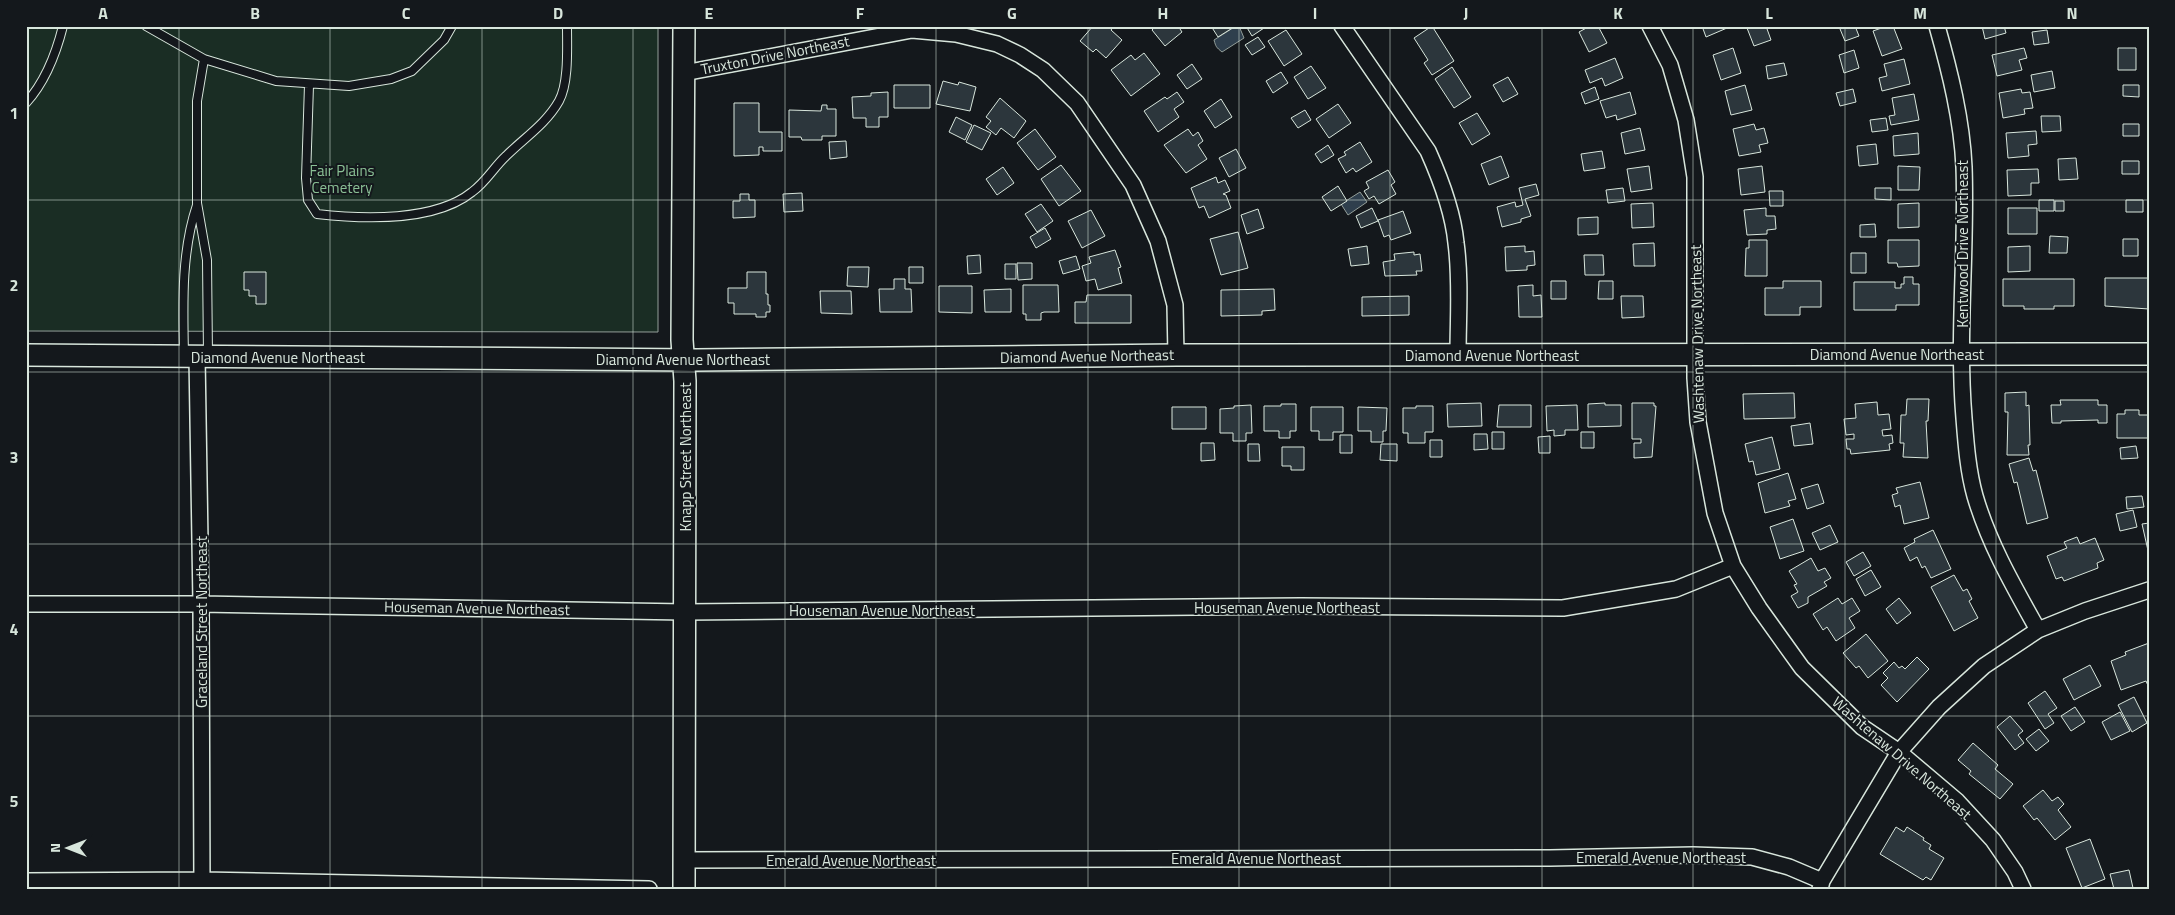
<svg xmlns="http://www.w3.org/2000/svg" width="2175" height="915" font-family="'Titillium Web',sans-serif">
<rect width="100%" height="100%" fill="#14181c"/>
<!-- green -->
<path fill="#1a2d24" stroke="#939e99" d="M26,26H658V332L26,331Z"/>
<!-- water -->
<path fill="#2f3f4d" stroke="#939e99" d="M1236,26H1239L1244,38L1222,52C1216,47 1216,47 1214,40Z
M1360,192L1367,202L1348,215L1341,204Z"/>
<!-- building -->
<path fill="#2c363c" stroke="#d8e6dc" d="M1093,26H1114L1111,30L1122,40L1106,58L1096,49L1093,52L1080,41Z
M1156,26H1178L1182,32L1165,46L1152,30Z
M1211,26H1233L1234,27L1218,37Z
M1246,26H1267L1252,36Z
M1432,26L1454,61L1432,75L1424,63L1428,60L1414,38Z
M1590,26H1598L1607,43L1589,52L1579,32Z
M1702,26H1726L1727,28L1706,37Z
M1750,26H1766L1771,40L1754,46L1747,28Z
M1848,26H1855L1859,36L1845,41L1840,29Z
M1887,26H1893L1902,49L1882,56L1873,31Z
M1982,26H2004L2006,33L1985,39Z
M1286,30L1302,54L1284,66L1268,41Z
M2047,30L2049,43L2034,45L2032,32Z
M1258,37L1265,47L1252,55L1245,45Z
M1733,48L1741,73L1721,80L1713,55Z
M2024,48L2027,58L2019,60L2022,70L1997,76L1992,55Z
M2118,48H2136V70H2118Z
M1854,50L1859,68L1844,73L1839,55Z
M1144,53L1160,74L1131,96L1111,70L1131,55L1135,60Z
M1615,58L1623,78L1605,86L1602,78L1590,83L1585,70Z
M1904,59L1910,84L1882,91L1879,78L1887,76L1884,64Z
M1784,63L1787,75L1768,79L1766,66Z
M1192,64L1202,79L1187,89L1177,75Z
M1311,66L1326,88L1308,99L1294,77Z
M1452,67L1471,97L1454,108L1435,79Z
M2052,71L2055,88L2034,92L2031,75Z
M1281,72L1288,83L1273,93L1266,81Z
M1508,77L1518,94L1503,102L1493,85Z
M943,81L958,85L959,82L976,87L970,111L936,104Z
M894,85H930V108H894Z
M1745,85L1752,110L1731,115L1725,91Z
M2123,85H2139V97L2123,96Z
M1595,87L1599,99L1585,104L1581,93Z
M1853,89L1856,102L1840,106L1836,93Z
M2021,89L2022,93L2030,92L2033,108L2024,109L2025,114L2003,118L1999,93Z
M888,92V117H879V127H866V118H853L852,97L871,96V93Z
M1177,92L1184,102L1174,109L1179,117L1158,132L1144,111L1165,97L1167,99Z
M1630,92L1636,114L1617,120L1616,115L1606,118L1600,101Z
M1914,94L1919,120L1891,125L1889,116L1895,115L1892,98Z
M1000,98L1026,121L1014,138L1001,128L996,135L986,127L991,121L986,117Z
M1221,99L1232,117L1215,128L1204,111Z
M734,103H759V132H782V151H763V147H759V155L734,156Z
M1338,104L1351,123L1329,138L1316,119Z
M822,105H827V109H836V136H822V140H802L801,137H789V110L821,111Z
M1305,110L1311,120L1298,128L1291,118Z
M1477,113L1490,134L1472,145L1459,123Z
M2041,116H2060L2061,131L2042,132Z
M956,117L972,125L965,140L949,132Z
M1886,118L1888,130L1872,132L1870,120Z
M1754,124L1756,130L1764,128L1768,143L1759,145L1761,152L1739,156L1733,129Z
M2123,124H2139V136H2123Z
M974,125L991,133L982,150L966,142Z
M1640,128L1645,150L1625,154L1621,133Z
M1035,129L1056,157L1038,170L1017,143Z
M1188,129L1193,136L1198,132L1203,141L1198,145L1207,159L1186,173L1164,145Z
M2036,131L2037,144L2028,145L2029,156L2008,158L2006,133Z
M1918,133L1919,154L1894,156L1893,136Z
M846,141L847,157L830,159L829,142Z
M1360,142L1372,162L1356,172L1353,168L1346,173L1338,159L1346,155L1344,152Z
M1876,144L1878,164L1859,166L1857,146Z
M1328,145L1334,155L1321,163L1315,154Z
M1236,149L1246,168L1229,177L1219,158Z
M1602,151L1605,168L1584,171L1581,154Z
M1501,156L1509,177L1489,185L1481,164Z
M2076,158L2078,179L2059,180L2058,159Z
M2122,161H2139V174H2122Z
M1061,165L1081,191L1059,206L1041,179Z
M1649,166L1652,189L1631,192L1627,169Z
M1762,166L1765,192L1741,195L1738,169Z
M1898,166L1920,167L1919,190H1898Z
M1003,167L1014,183L997,195L986,179Z
M2038,169L2039,183H2031V195L2008,196L2007,170Z
M1388,170L1395,182L1391,185L1396,194L1379,204L1374,196L1369,199L1364,191L1369,188L1366,182Z
M1216,177L1218,183L1225,180L1230,191L1223,194L1226,195L1231,208L1209,218L1204,206L1199,208L1191,188Z
M1536,184L1539,195L1525,199L1531,216L1521,219V222L1502,227L1497,207L1515,202L1516,207L1523,205L1519,188Z
M1338,186L1347,201L1331,211L1322,197Z
M1623,188L1625,201L1608,203L1606,190Z
M1875,188H1891V200L1875,199Z
M1769,191H1783V206H1770Z
M802,193L803,211L784,212L783,194Z
M740,194H749V200H755V217L733,218V201H740Z
M2039,200H2054V211H2039Z
M2126,200H2143V212H2126Z
M2055,201H2064V211H2055Z
M1653,203L1654,227L1632,228L1631,204Z
M1919,203V227L1898,228V204Z
M1041,204L1053,221L1037,232L1025,214Z
M1372,208L1378,221L1361,228L1356,216Z
M1766,208V216H1775L1776,229L1767,230V234L1747,235L1744,210Z
M2008,208H2037V234H2008Z
M1258,209L1264,228L1247,234L1241,215Z
M1091,210L1105,236L1082,248L1068,221Z
M1403,211L1411,233L1391,240L1389,235L1384,237L1378,220Z
M1598,217V234L1578,235V218Z
M1875,224L1876,237H1860V225Z
M1045,228L1051,239L1036,248L1030,237Z
M1238,232L1248,268L1221,275L1210,239Z
M2050,236L2068,237L2067,253H2049Z
M2123,239H2138V256H2123Z
M1749,240H1767V276H1745L1746,248H1749Z
M1888,240H1919V266L1898,267L1897,263H1888Z
M1654,243L1655,266H1634L1633,244Z
M1367,246L1369,264L1351,266L1348,249Z
M1525,246V252L1534,251L1535,265L1527,266V270L1506,271L1505,247Z
M2030,246V271L2008,272V247Z
M1115,250L1121,267L1118,268L1122,283L1098,290L1095,279L1086,281L1082,266L1091,263L1089,257Z
M1414,252V255L1420,254L1422,271H1416L1417,275L1385,276L1383,262L1395,260L1394,254Z
M1851,253H1866V273H1851Z
M980,255L981,273L968,274L967,256Z
M1584,255H1603L1604,275H1585Z
M1076,256L1080,269L1063,274L1059,261Z
M1017,263H1032V279L1018,280Z
M1005,264H1016V279H1005Z
M848,267H869L868,287L847,286Z
M909,267H923V283H909Z
M244,272H266V304H256V296H249V290H244Z
M747,272H766V294H768V305H770V312H766V317H756V314H734V303H728V288H747Z
M1904,277H1913V284H1919V305H1896V310H1854V282H1895V288H1901V284H1904Z
M2105,278H2149V309L2105,306Z
M894,279H905V289H911L912,312H880L879,289H894Z
M2003,279H2074V306H2054V309H2024V306H2003Z
M1551,281H1566V299H1551Z
M1599,281H1613V299H1598Z
M1783,281H1821V307H1800V315H1765V288H1783Z
M1023,285H1058L1059,312H1044L1041,313V320H1026V314H1023Z
M1533,285V296L1541,295L1542,317H1519L1518,286Z
M939,286H972V313L939,312Z
M1011,289V312H985L984,290Z
M1274,289L1275,310L1262,311V315L1221,316V290Z
M820,291H851L852,314L821,313Z
M1087,295H1131V323H1075V302H1086Z
M1409,296V315L1362,316V297Z
M1621,296H1643L1644,317L1622,318Z
M2026,392V406L2029,405L2030,445H2028L2029,455H2007L2008,412H2005V393Z
M1794,393L1795,418L1744,419L1743,394Z
M1907,399H1929L1928,421H1926L1928,458L1903,457L1904,443H1900L1901,415H1906Z
M2060,400H2098V405H2107V423H2098V420L2061,421V423H2052L2051,405H2061Z
M1877,402L1878,415L1889,414L1891,429L1882,430L1883,436L1892,435L1893,443L1889,444L1890,450L1851,454L1850,449H1847L1846,439H1854V434L1846,435L1844,419L1856,418L1855,404Z
M1481,403L1482,426L1448,427L1447,404Z
M1605,403V405H1621V426L1588,427V404Z
M1632,403H1654V406H1656L1652,457L1634,458V443H1641V439H1632Z
M1281,404H1296V431H1290V438H1279V431H1264V406H1281Z
M1251,405L1252,433H1246V441H1233V433H1220V409L1234,408V406Z
M1499,405H1531V427H1497Z
M1577,405L1578,430H1565V435L1554,436V430L1547,431L1546,406Z
M1416,406H1433V432H1425V443H1408V433H1403V408H1416Z
M1172,407H1206V429H1172Z
M1311,407H1343V432H1333V440H1319V431H1311Z
M1358,407L1387,408L1386,431H1383V442H1371V431H1358Z
M2125,410H2139V415H2149V438H2117V414H2125Z
M1810,423L1813,444L1794,446L1791,426Z
M1492,432H1504V449H1492Z
M1581,432H1594V448H1581Z
M1474,434H1487L1488,449L1474,450Z
M1340,435H1352V453H1340Z
M1550,436V453H1539L1538,437Z
M1772,437L1780,469L1756,475L1753,461L1749,462L1745,444Z
M1430,440H1442V457H1430Z
M1201,443H1214L1215,460L1201,461Z
M1248,444H1259L1260,461H1248Z
M1381,444H1397V461L1380,460Z
M2136,446L2138,458L2121,459L2120,448Z
M1282,447H1304V470H1291V466H1282Z
M2029,458L2033,471L2036,470L2048,518L2027,524L2017,482L2014,483L2009,464Z
M1788,473L1796,499L1788,501L1790,506L1765,513L1758,483Z
M1920,482L1929,518L1904,524L1900,505L1895,507L1892,495L1898,493L1896,488Z
M1818,484L1824,503L1807,509L1801,489Z
M2142,496L2144,507L2127,509L2126,497Z
M2133,510L2137,527L2120,531L2116,514Z
M1793,519L1804,551L1780,559L1770,527Z
M2149,523V555L2142,524Z
M1830,525L1838,542L1820,550L1812,533Z
M1933,530L1951,569L1931,578L1925,566L1922,568L1917,557L1910,561L1904,548L1915,542L1914,539Z
M2077,537L2080,544L2095,538L2104,560L2097,563L2098,568L2064,581L2062,577L2056,579L2047,556L2067,548L2064,542Z
M1863,552L1871,566L1854,576L1846,562Z
M1811,558L1818,571L1825,568L1831,578L1824,582L1827,586L1808,597V603L1798,608L1791,596L1798,592L1794,585L1797,584L1789,571Z
M1871,570L1881,587L1865,596L1856,579Z
M1954,575L1963,591L1967,589L1972,599L1969,601L1978,618L1954,631L1931,587Z
M1838,598L1842,604L1852,598L1860,611L1849,618L1855,628L1836,641L1827,627L1823,630L1813,614Z
M1899,598L1911,613L1897,624L1886,609Z
M1866,634L1888,661L1868,678L1859,666L1856,668L1843,653Z
M2149,643V688L2146,681L2121,690L2111,661L2126,655L2125,652Z
M1917,657L1929,669L1897,702L1881,685L1888,678L1883,673L1894,662L1899,668L1902,666L1905,669Z
M2090,665L2101,686L2074,700L2063,679Z
M2045,691L2057,708L2048,714L2054,723L2045,729L2028,703Z
M2134,697L2147,723L2132,732L2118,705Z
M2075,707L2085,722L2071,731L2061,716Z
M2120,712L2130,731L2111,740L2102,722Z
M2010,716L2023,731L2018,735L2024,743L2015,750L1997,727Z
M2039,729L2049,741L2036,751L2026,739Z
M1973,743L1998,765L1995,769L2013,784L2000,799L1969,774L1971,771L1958,760Z
M2043,790L2052,801L2058,797L2064,804L2058,810L2071,827L2055,840L2037,818L2034,820L2023,806Z
M1896,827L1904,832L1907,827L1924,838L1923,840L1931,845L1929,849L1944,858L1931,880L1926,877L1923,880L1880,854Z
M2090,839L2105,879L2082,888L2066,848Z
M2129,870L2133,888L2114,889L2110,874Z"/>
<g fill="none" stroke-linecap="round" stroke-linejoin="round">
<!-- lane casing -->
<g stroke="#d8e6dc" stroke-width="10">
<path id="lane" d="M146,26L204,59L276,81L349,86L391,79L412,71L444,40L452,26
M204,59L197,101V203L207,260L208,356
M309,85L306,178L308,200L317,214C362,219 435,222 472,192C486,182 494,167 506,156C524,138 546,124 559,101C569,83 567,47 567,26
M26,103C46,81 56,54 63,26
M184,355C183,305 181,252 197,205"/>
</g>
<!-- street casing -->
<g stroke="#d8e6dc" stroke-width="18">
<path id="street" d="M1342,26L1428,151C1441,180 1453,211 1456,243C1461,280 1458,318 1458,355
M1650,26L1670,65L1686,120L1695,177V378L1698,422L1715,513L1733,566L1759,608L1802,668L1862,727L1899,752L1957,801L1993,840L2015,872L2023,889
M1937,26C1950,72 1962,120 1964,167C1967,251 1957,334 1964,418C1966,444 1968,471 1975,496C1989,544 2014,587 2038,630
M684,73L912,30L956,34L997,44L1020,55L1043,70L1077,103L1133,185L1158,241L1175,305L1176,355
M197,356L201,604L202,889
M26,604H201L685,612L1301,606L1563,608L1676,589L1733,566
M685,860L1550,858L1693,855L1752,857L1789,867L1822,881
M26,881L202,880L649,889
M1820,889L1822,881L1899,752L1939,707L1984,666L2038,630L2085,611L2149,590"/>
</g>
<!-- secondary casing -->
<g stroke="#d8e6dc" stroke-width="24">
<path id="secondary" d="M684,26L682,340L685,381L684,889
M26,355L696,360L1176,355L2149,354"/>
</g>
<!-- lane -->
<use href="#lane" stroke="#14181c" stroke-width="8"/>
<!-- street -->
<use href="#street" stroke="#14181c" stroke-width="15"/>
<!-- secondary -->
<use href="#secondary" stroke="#14181c" stroke-width="21"/>
</g>
<!-- grid -->
<path fill="none" stroke="#d8e6dc" stroke-width="1" stroke-opacity="0.55" d="M179,26V889M330,26V889M482,26V889M633,26V889M785,26V889M936,26V889M1088,26V889M1239,26V889M1390,26V889M1542,26V889M1693,26V889M1845,26V889M1996,26V889M26,200H2149M26,372H2149M26,544H2149M26,716H2149"/>
<g text-anchor="middle" dominant-baseline="central" stroke-width="4" stroke-linejoin="round" paint-order="stroke">
<!-- street labels -->
<g font-size="15" fill="#d8e6dc" stroke="#14181c">
<text transform="translate(775 55) rotate(-11)">Truxton Drive Northeast</text>
<text transform="translate(1962 244) rotate(-90)">Kentwood Drive Northeast</text>
<text transform="translate(1697 334) rotate(-91)">Washtenaw Drive Northeast</text>
<text x="1897" y="354">Diamond Avenue Northeast</text>
<text x="1492" y="355">Diamond Avenue Northeast</text>
<text transform="translate(1087 356) rotate(-1)">Diamond Avenue Northeast</text>
<text x="278" y="357">Diamond Avenue Northeast</text>
<text x="683" y="359">Diamond Avenue Northeast</text>
<text transform="translate(685 457) rotate(-90)">Knapp Street Northeast</text>
<text x="1287" y="607">Houseman Avenue Northeast</text>
<text transform="translate(477 608) rotate(1)">Houseman Avenue Northeast</text>
<text x="882" y="610">Houseman Avenue Northeast</text>
<text transform="translate(201 622) rotate(-90)">Graceland Street Northeast</text>
<text transform="translate(1902 758) rotate(41)">Washtenaw Drive Northeast</text>
<text x="1661" y="857">Emerald Avenue Northeast</text>
<text x="1256" y="858">Emerald Avenue Northeast</text>
<text x="851" y="860">Emerald Avenue Northeast</text>
</g>
<!-- park labels -->
<g font-size="15" fill="#8ac095" stroke="#14181c">
<text x="342" y="170">Fair Plains<tspan x="342" dy="17">Cemetery</tspan></text>
</g>
</g>
<!-- border -->
<rect width="2175" height="915" fill="none" stroke="#14181c" stroke-width="55"/>
<!-- north arrow -->
<g transform="translate(68 848) rotate(270)" stroke="#14181c" stroke-width="4" paint-order="stroke">
<path d="M0-4L9 19L0 12L-9 19Z" fill="#d8e6dc"/>
<text y="-8" font-size="14" font-weight="bold" text-anchor="middle" fill="#d8e6dc">N</text>
</g>
<rect x="28" y="28" width="2120" height="860" fill="none" stroke="#d8e6dc" stroke-width="2"/>
<g font-size="16" text-anchor="middle" font-weight="bold" fill="#d8e6dc">
<text x="103" y="19">A</text>
<text x="255" y="19">B</text>
<text x="406" y="19">C</text>
<text x="558" y="19">D</text>
<text x="709" y="19">E</text>
<text x="860" y="19">F</text>
<text x="1012" y="19">G</text>
<text x="1163" y="19">H</text>
<text x="1315" y="19">I</text>
<text x="1466" y="19">J</text>
<text x="1618" y="19">K</text>
<text x="1769" y="19">L</text>
<text x="1920" y="19">M</text>
<text x="2072" y="19">N</text>
<text x="14" y="119">1</text>
<text x="14" y="291">2</text>
<text x="14" y="463">3</text>
<text x="14" y="635">4</text>
<text x="14" y="807">5</text>
</g>
</svg>
